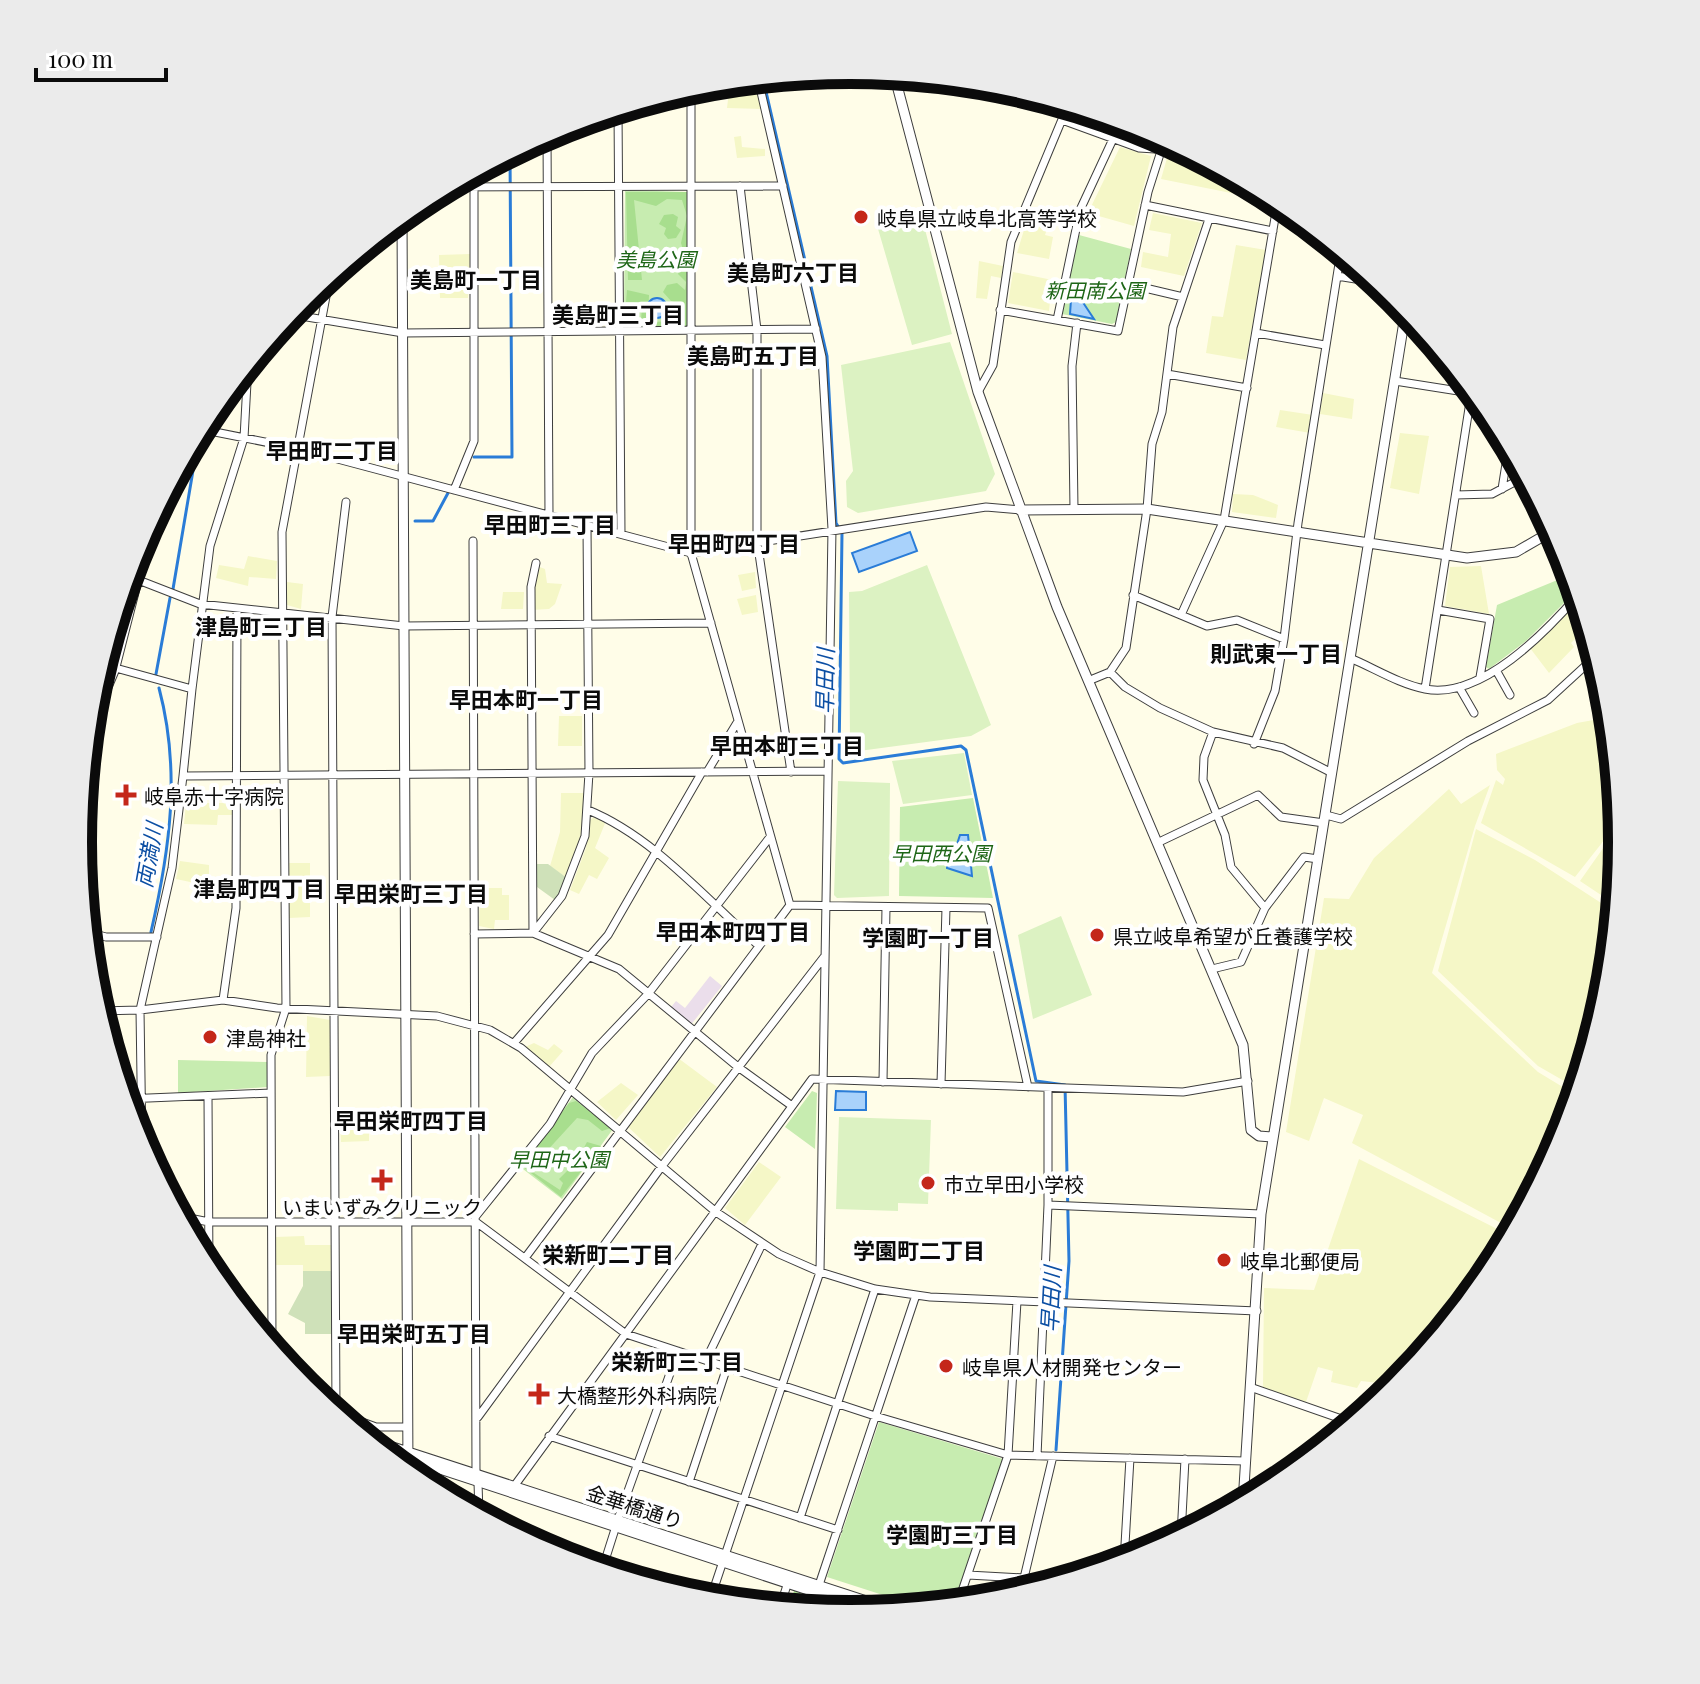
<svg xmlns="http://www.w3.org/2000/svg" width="1700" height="1684" font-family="'Playfair Display','Noto Sans JP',serif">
<rect width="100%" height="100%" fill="#fffde8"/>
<!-- industrial -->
<path fill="#ebdeeb" d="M710,976L722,986L689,1027L668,1011L676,1001L685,1008Z"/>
<!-- farmland -->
<path fill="#f5f7c7" d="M729,91H756L763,109L727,108Z
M741,136L742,147L765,149V156L737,158L734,137Z
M1120,147L1151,156L1134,226L1088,213Z
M1167,158H1199L1248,184L1246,196L1161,179Z
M1153,213L1202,223L1184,276L1141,267L1143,252L1168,257L1171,234L1149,230Z
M1027,220L1048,226L1045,235L1053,237L1049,259L1017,253Z
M1236,245L1266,250L1246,360L1206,353L1212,316L1223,317Z
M470,254L468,298H440L439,255Z
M979,261L1003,266L1001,278L991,276L987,299L976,298Z
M1013,272L1062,282L1060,293L1051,292L1049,311L1008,303Z
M819,349L822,369L798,370V351Z
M1323,393L1354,399L1352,419L1320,414Z
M1280,410L1313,415L1310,433L1276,427Z
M1400,433L1429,436L1419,494L1390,488Z
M1233,494L1253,495L1278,505L1276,518L1232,512Z
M248,556L277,561L276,579L249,577L248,586L216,578L219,565L244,569Z
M537,566L545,569L547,583L562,584L555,604L549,609L531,610Z
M1481,566L1489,614L1445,606L1450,567Z
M755,572L756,588L742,591L738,575Z
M287,582L303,584L301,609L287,605Z
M503,592H524L523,609H501Z
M756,595L758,612L742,615L737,599Z
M1568,612L1583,631L1571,643L1574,647L1549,673L1530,648Z
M559,716H582V746H558Z
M1610,717L1620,820L1575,877L1481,823L1496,780L1503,785L1505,779L1497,770L1496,754L1577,723Z
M1490,785L1475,826L1432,973L1538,1072L1576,1095L1563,1138L1514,1230L1352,1143L1363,1115L1324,1098L1309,1141L1286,1132L1324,898L1349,899L1374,858L1449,789L1461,804Z
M561,793H585L583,828L567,878L550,866L560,832Z
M186,803H233L232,815H218L217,825L184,824Z
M594,817L606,821L595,848L609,858L597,879L589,875L579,894L570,890L586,848L590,820Z
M1620,824L1622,842L1616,905L1580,881Z
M1476,829L1535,860L1615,912L1607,993L1578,1089L1538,1066L1438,971Z
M180,861L209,865V886L176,879Z
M289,863H310V917L289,918Z
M480,888H502V895H509V920H495L494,929L479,926Z
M307,1016L330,1020V1076L306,1077Z
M534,1043L548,1050L554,1044L563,1051L549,1067L525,1047Z
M678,1058L717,1087L660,1157L626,1125Z
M621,1083L638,1095L616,1120L597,1102Z
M340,1122H369V1141L341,1142Z
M1359,1159L1511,1236L1492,1271L1398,1385L1361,1381L1357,1388L1331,1382L1333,1371L1318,1367L1306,1402L1263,1388L1264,1288L1314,1290Z
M759,1162L781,1177L745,1225L725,1208Z
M304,1236L305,1245H331V1271H303V1265H275V1237Z"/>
<!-- green -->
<path fill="#c7ecb0" d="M625,190L688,192L687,327H626L624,324Z
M1079,235L1131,249L1116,322L1112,324L1062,314Z
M1572,574L1577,590L1526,641L1489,669L1486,667L1497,605Z
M973,798L993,898L899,896L900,807Z
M178,1060L267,1062V1087L178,1093Z
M812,1091L817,1093L815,1149L785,1127Z
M574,1096L613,1129L562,1199L519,1166Z
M879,1422L1003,1459L954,1604L920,1607L827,1577Z
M422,1472L445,1479L446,1497L419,1483Z"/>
<!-- forest -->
<path fill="#a8de8e" d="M626,192H687V327H626L625,324L641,322L642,303L626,302L627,290L649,295L648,322L681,321L680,304L671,301L663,292L667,285L677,283L685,290L686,282L678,274L685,257L681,243L687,216L682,200L667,199L656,206L634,200L642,280H628Z
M673,214L678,217L676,226L681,230L676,238L668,239L664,234L666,228L659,224L664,215Z
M576,1101L611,1128L602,1131L588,1120L577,1118L544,1154L529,1164L528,1169L560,1190L563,1183L559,1179L568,1170L566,1163L581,1153L587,1142L601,1146L561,1197L522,1166L569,1103Z
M794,1591L860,1613L789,1606Z"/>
<!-- cemetery -->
<path fill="#cfe1b9" d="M537,864H548L567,878L555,900L537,887Z
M303,1271H331V1334H305V1323L288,1314L303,1286Z"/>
<!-- pitch -->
<path fill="#dcf2c2" d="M920,210L952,334L912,345L876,222Z
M950,342L995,474L986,491L858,513L847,507L846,481L853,471L841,365Z
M927,565L991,725L971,736L859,751L850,744L849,592L862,591Z
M964,753L972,795L903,804L892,761Z
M838,781L890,783L889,896L837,898L834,895Z
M1061,916L1092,995L1033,1019L1018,935Z
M839,1117L931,1120L928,1204L898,1203V1211L836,1209Z"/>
<!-- water -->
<path fill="#a9d2fb" stroke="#2a7cd7" stroke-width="2" d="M1072,286L1094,319L1070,314Z
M647 308a10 10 0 1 1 20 0a10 10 0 1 1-20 0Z
M910,532L917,551L859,572L852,553Z
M960,835H968L972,876L947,868L948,853L955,850Z
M836,1091L866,1092V1110H835Z"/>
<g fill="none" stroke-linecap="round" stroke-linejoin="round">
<!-- stream -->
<path stroke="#2a7cd7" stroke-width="3" d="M764,83L827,356L836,523L842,533L839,759L843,763L961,746L966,750L1036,1081L1065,1085L1069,1261L1056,1450
M474,457H512L510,153
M415,521H433L448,493
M173,589L199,435
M156,674L170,598
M151,932C170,849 181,771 159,688"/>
<!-- minor casing -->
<g stroke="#3e3e3e" stroke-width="9">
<path id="minor" d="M691,87V553L790,905
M618,109L621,534
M1062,120L1139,148L1187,151
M547,133L549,515
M740,186L757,330V540L791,772
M445,187L783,186
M1145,205L1273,231
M1337,276L1380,283
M1128,284L1183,297
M1000,310L1118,331L1148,192L1161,151
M289,314L403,333L816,329
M1057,320L1080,210L1113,139
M1256,333L1325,345
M1167,374L1247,388
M1395,381L1471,393
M978,392L993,365L1011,242L1068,105
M200,429L300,449L691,553L986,507L1020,510
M1502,489L1509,445
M454,490L474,441V172
M1456,495L1492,494L1526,476
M1074,509L1072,366L1077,323
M1545,538L1567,560
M473,541L476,1472
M128,576L200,604L404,626L711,623
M1133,595L1207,626L1237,620L1284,639
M1438,610L1490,619L1480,677
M1181,615L1224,520L1278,200
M1350,658C1374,668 1399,684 1425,689C1480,700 1545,633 1578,595
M101,664L192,689L183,776L828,771
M1496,670L1510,695
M1110,672L1125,687L1160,708L1213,732L1283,748L1332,773
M1088,681L1110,672L1126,648L1147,509L1152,444L1162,412L1173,327L1209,219
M1459,687L1474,713
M192,689L210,546L244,438L248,364
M1425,689L1472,389
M89,732L115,671L138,581L169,486
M1213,732L1204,757L1203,780L1225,835L1231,867L1265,908
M1254,744L1275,691L1284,639L1298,523L1341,251
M707,772L738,721
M183,776L172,868L140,1010L223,1000L277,1008L437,1016L490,1030L521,1048L716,1212L779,1254L820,1272L875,1289L930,1297L1257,1311
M588,810C654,837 706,899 759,946
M1326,815L1341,819L1468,741L1548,700L1596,656
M1157,843L1258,795L1281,817L1324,823
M790,905L988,908L1028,1087
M87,932L106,937H157
M533,933L562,896L585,836L589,773L587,527
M533,933L531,587L536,563
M474,934L533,933L619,969L738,1067L792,1106
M1212,969L1241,962L1265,908L1304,857L1318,859
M223,1000L236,908L237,610
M98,1011L140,1010L142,1146
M514,1043L608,935L702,772
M883,1082L886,907
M941,1084L946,908
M1048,1088V1205
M208,1096L209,1272
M125,1099L271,1093
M179,1216L209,1222H476L626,1334L875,1416L1008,1455L1245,1461
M476,1216L550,1124L592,1053L648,994L770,837
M525,1258L790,905
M272,1349L271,1055L286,1008L282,532L330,275
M706,1360L762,1244
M1250,1387L1353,1423
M332,1411L376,1427H407
M336,1412L332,617L346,502
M478,1417L662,1166L824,957
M549,1436L838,1530
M1037,1456L1048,1205L1261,1214
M478,1482L479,1515
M689,1482L727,1367
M515,1485L812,1079L1183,1092L1248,1081
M800,1518L875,1289
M618,1519L678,1351
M1181,1536L1185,1459
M1124,1562L1130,1458
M602,1570L616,1526
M968,1575L1063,1580
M1024,1578L1053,1456
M819,1585L916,1295
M710,1600L820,1272L832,529L822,357L758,79
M958,1603L1008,1455L1017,1301
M780,1607L788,1582"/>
</g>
<!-- tertiary casing -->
<g stroke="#3e3e3e" stroke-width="11">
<path id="tertiary" d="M894,74L978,392L1057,607L1243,1045L1251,1130L1259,1136L1272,1137
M402,216L408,1473
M1020,510L1147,509L1467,558L1516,552L1554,530
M365,1438L894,1610
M379,1449L875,1612
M1243,1503L1261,1214L1406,309"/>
</g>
<!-- minor -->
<use href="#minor" stroke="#fff" stroke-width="7"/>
<!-- tertiary -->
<use href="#tertiary" stroke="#fff" stroke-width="9"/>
</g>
<!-- markers -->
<g fill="#c4271a" stroke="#fff" stroke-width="3">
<circle cx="861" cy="217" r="8"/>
<path d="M122 783h8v8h8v8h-8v8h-8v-8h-8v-8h8z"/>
<circle cx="1097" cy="935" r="8"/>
<circle cx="210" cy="1037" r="8"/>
<path d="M378 1168h8v8h8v8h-8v8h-8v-8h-8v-8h8z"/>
<circle cx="928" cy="1183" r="8"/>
<circle cx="1224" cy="1260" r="8"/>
<circle cx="946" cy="1366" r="8"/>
<path d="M535 1382h8v8h8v8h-8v8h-8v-8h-8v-8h8z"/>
</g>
<g text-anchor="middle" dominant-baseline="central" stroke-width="8" stroke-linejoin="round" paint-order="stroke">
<!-- poi labels -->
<g font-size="20" fill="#0b0b0b" stroke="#fff" text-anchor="start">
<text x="877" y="217">岐阜県立岐阜北高等学校</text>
<text x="144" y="795">岐阜赤十字病院</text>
<text x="1113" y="935">県立岐阜希望が丘養護学校</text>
<text x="226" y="1037">津島神社</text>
<text x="944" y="1183">市立早田小学校</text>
<text x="382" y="1206" text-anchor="middle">いまいずみクリニック</text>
<text x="1240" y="1260">岐阜北郵便局</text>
<text x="962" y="1366">岐阜県人材開発センター</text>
<text x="557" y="1394">大橋整形外科病院</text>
</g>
<!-- park labels -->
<g font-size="20" font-style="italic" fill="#1e6617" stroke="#fff">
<text x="656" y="258">美島公園</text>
<text x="1095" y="289">新田南公園</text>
<text x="941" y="852">早田西公園</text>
<text x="559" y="1158">早田中公園</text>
</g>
<!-- street labels -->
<g font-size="20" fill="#0b0b0b" stroke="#fff">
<text transform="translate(635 1506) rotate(18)">金華橋通り</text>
</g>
<!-- neighbourhood labels -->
<g font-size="22" font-weight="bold" fill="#0b0b0b" stroke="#fff">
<text x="793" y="272">美島町六丁目</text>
<text x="476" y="279">美島町一丁目</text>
<text x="618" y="314">美島町三丁目</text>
<text x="753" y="355">美島町五丁目</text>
<text x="332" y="450">早田町二丁目</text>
<text x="550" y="524">早田町三丁目</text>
<text x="734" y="543">早田町四丁目</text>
<text x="261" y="626">津島町三丁目</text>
<text x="1276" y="653">則武東一丁目</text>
<text x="526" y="699">早田本町一丁目</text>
<text x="787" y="745">早田本町三丁目</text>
<text x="259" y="888">津島町四丁目</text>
<text x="411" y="893">早田栄町三丁目</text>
<text x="733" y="931">早田本町四丁目</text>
<text x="928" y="937">学園町一丁目</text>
<text x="411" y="1120">早田栄町四丁目</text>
<text x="919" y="1250">学園町二丁目</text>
<text x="608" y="1254">栄新町二丁目</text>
<text x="414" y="1333">早田栄町五丁目</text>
<text x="677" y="1361">栄新町三丁目</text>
<text x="952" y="1534">学園町三丁目</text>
</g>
<!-- water labels -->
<g font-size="22" font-style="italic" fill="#0c4fa4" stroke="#fff">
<text transform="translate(824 681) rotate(-89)">早田川</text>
<text transform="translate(148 855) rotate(-80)">両満川</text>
<text transform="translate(1050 1299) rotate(-87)">早田川</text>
</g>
</g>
<!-- crop -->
<path d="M0 0H1700V1684H0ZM92 842a758 758 0 1 1 1516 0a758 758 0 1 1-1516 0Z" fill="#ebebeb" fill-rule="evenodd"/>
<path fill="none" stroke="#0b0b0b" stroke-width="10" d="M92 842a758 758 0 1 1 1516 0a758 758 0 1 1-1516 0Z"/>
<!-- scale -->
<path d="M36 68v12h130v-12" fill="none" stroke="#0b0b0b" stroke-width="4"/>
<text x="48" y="68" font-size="24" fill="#0b0b0b" stroke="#ffffff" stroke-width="6" paint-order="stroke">100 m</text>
</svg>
